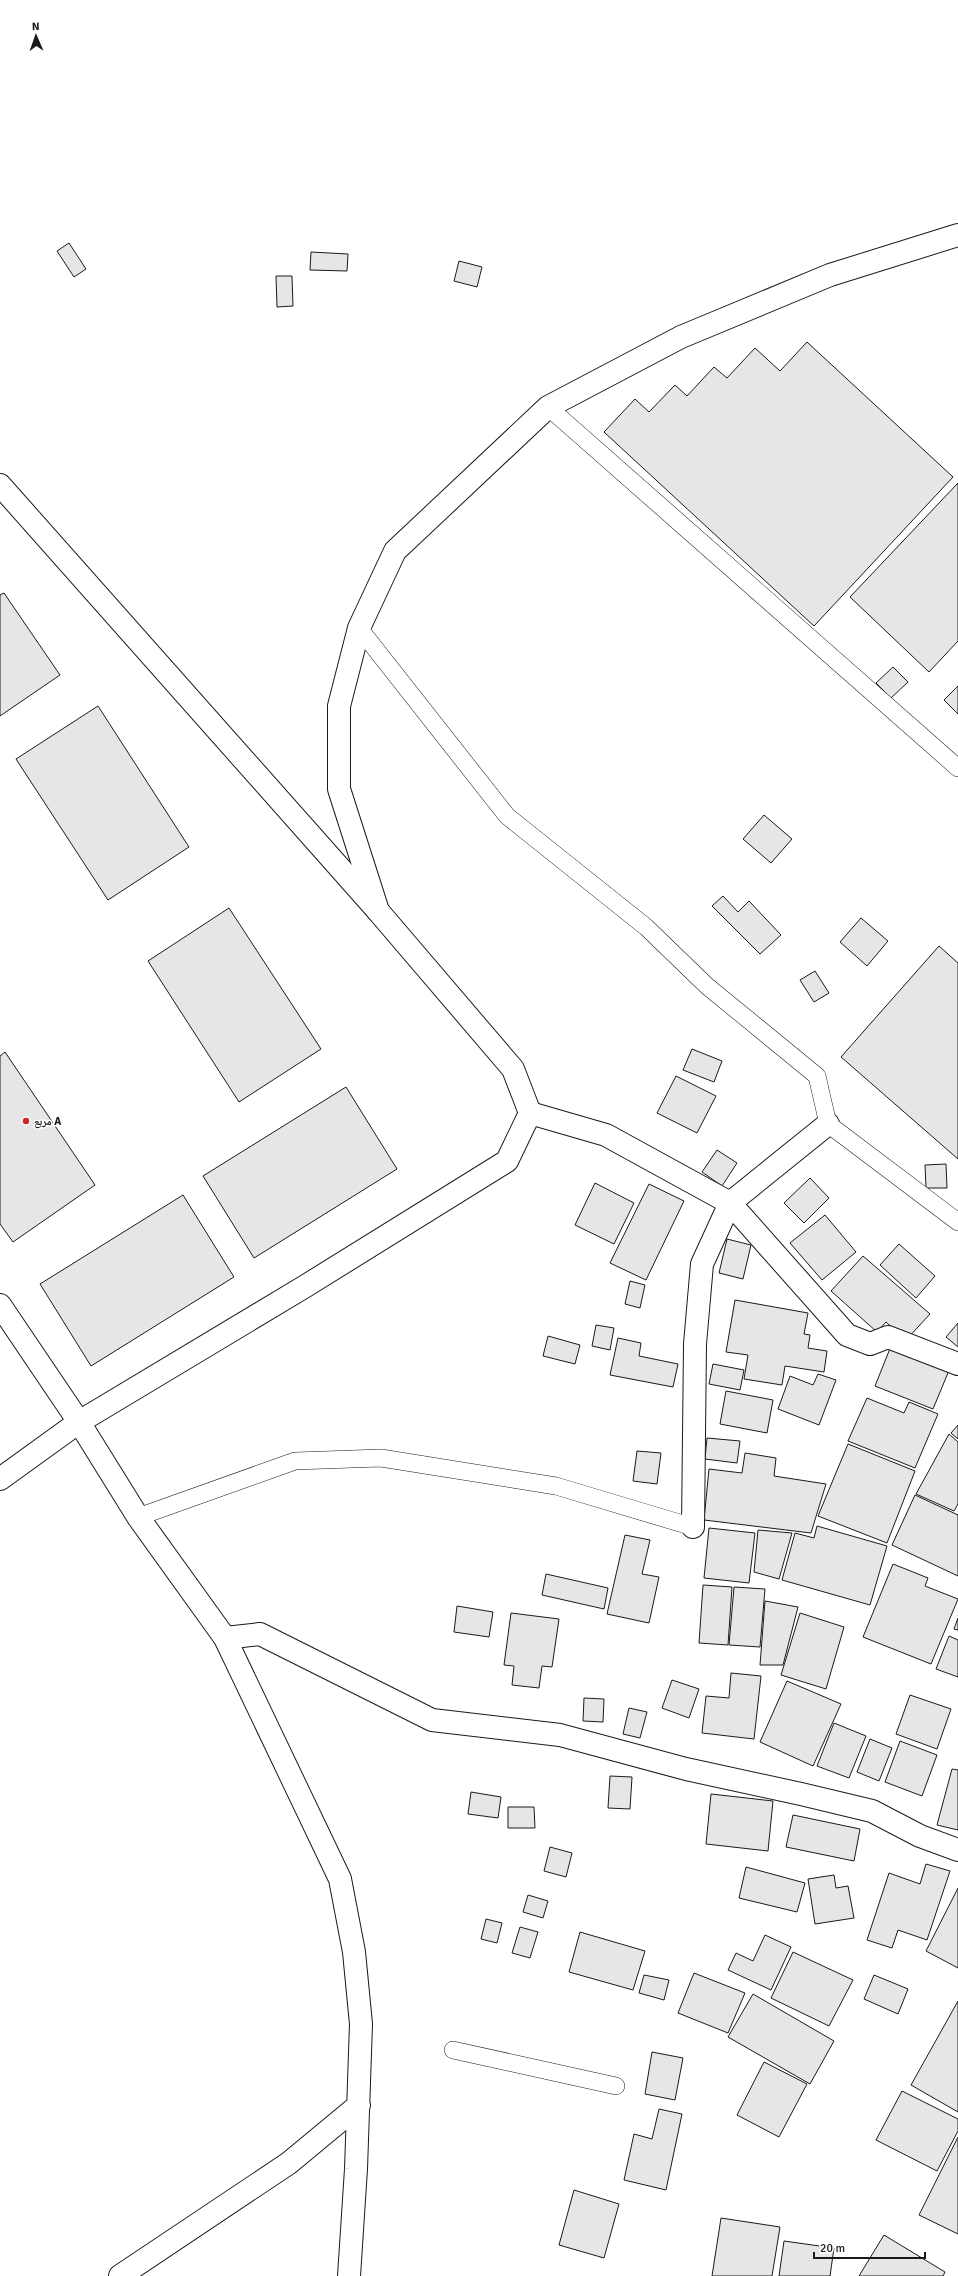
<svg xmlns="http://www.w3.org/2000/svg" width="958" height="2276" font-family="Signika,'Noto Naskh Arabic',sans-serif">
<rect width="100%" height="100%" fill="#fff"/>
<!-- building -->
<path fill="#e6e6e6" stroke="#1a1a1a" d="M69,243L86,269L74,277L57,251Z
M311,252L348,254L347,271L310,270Z
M459,261L482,267L477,287L454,281Z
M276,276H292L293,306L277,307Z
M807,342L953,477L814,626L604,432L635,399L649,412L675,385L687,396L714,367L727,378L755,348L780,371Z
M958,483V641L929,672L850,597Z
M4,593L60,675L0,716V595Z
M893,667L908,682L891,698L876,683Z
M958,686V714L944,700Z
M98,706L189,847L108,900L16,759Z
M764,815L792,839L771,863L743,839Z
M723,896L738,912L749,901L781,935L760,954L712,906Z
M229,908L321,1049L239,1102L148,961Z
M861,918L888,941L867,966L840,942Z
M939,946L958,963V1159L841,1057Z
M815,971L829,993L814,1002L800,980Z
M692,1049L722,1061L714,1082L683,1070Z
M5,1052L95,1185L13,1242L0,1224V1056Z
M676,1076L716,1096L697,1133L657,1113Z
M346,1087L397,1169L254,1258L203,1176Z
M717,1150L737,1163L722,1186L702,1172Z
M946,1164L947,1188H926L925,1165Z
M810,1178L829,1198L804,1223L784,1203Z
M595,1183L634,1203L614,1244L575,1225Z
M649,1184L684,1201L646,1280L610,1263Z
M183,1195L234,1277L91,1366L40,1284Z
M825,1215L856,1252L822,1280L790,1243Z
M727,1239L751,1245L743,1279L719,1273Z
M899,1244L935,1276L916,1298L880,1265Z
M863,1256L930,1314L906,1340L886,1322L877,1332L831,1291Z
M630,1281L645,1285L640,1308L625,1304Z
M735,1300L808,1313L804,1334L810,1335L808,1348L827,1351L824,1372L785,1366L782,1385L744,1379L748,1355L726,1352Z
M958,1323V1347L946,1337Z
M596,1325L614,1328L610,1350L592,1346Z
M548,1336L580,1345L575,1364L543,1356Z
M618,1338L641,1343L639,1356L678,1364L673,1387L610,1375Z
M891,1346L950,1368L933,1409L875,1386Z
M713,1364L744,1370L740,1390L709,1384Z
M818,1374L836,1380L819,1425L778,1409L790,1376L813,1385Z
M726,1391L773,1400L767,1433L720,1424Z
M867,1398L904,1413L909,1402L938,1414L915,1468L848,1441Z
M958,1425V1439L951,1433Z
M949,1434L958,1442V1504L954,1511L916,1494Z
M707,1438L740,1441L737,1463L705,1459Z
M848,1444L915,1471L887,1543L818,1516Z
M637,1451L661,1453L657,1484L633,1481Z
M745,1453L776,1458L774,1476L826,1484L811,1533L704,1520L709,1469L742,1473Z
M915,1495L958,1515V1576L892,1545Z
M817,1526L887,1546L870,1605L782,1580L795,1533L814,1538Z
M709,1528L755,1533L749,1583L704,1578Z
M758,1530L792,1533L779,1579L754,1572Z
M625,1535L650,1540L642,1574L659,1577L649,1623L607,1614Z
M893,1564L928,1578L925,1586L958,1599L931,1664L863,1637Z
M546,1574L608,1588L604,1609L542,1595Z
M703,1585L732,1587L728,1645L699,1643Z
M734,1587L765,1589L760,1647L729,1645Z
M765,1601L798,1607L783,1665H760Z
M457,1606L493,1612L489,1637L454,1632Z
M511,1613L559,1619L552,1667L542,1666L539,1688L512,1685L514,1666L504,1665Z
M800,1613L844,1627L826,1689L781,1675Z
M958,1618V1630L954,1629Z
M949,1636L958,1640V1677L936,1669Z
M731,1673L761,1676L754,1739L702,1733L706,1696L729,1698Z
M672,1680L699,1689L689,1718L662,1708Z
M787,1681L841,1704L813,1766L760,1742Z
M910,1695L951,1709L937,1749L896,1734Z
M584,1698L604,1699L603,1722L583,1721Z
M629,1708L647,1712L640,1738L623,1734Z
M834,1723L866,1736L849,1778L817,1766Z
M870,1739L892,1748L879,1781L857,1772Z
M900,1741L937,1755L922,1796L885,1782Z
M952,1769L958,1770V1830L937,1825Z
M610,1776L632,1777L630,1809L608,1808Z
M471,1792L501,1797L498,1818L468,1814Z
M711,1794L773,1801L768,1851L706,1844Z
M508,1807H534L535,1828H508Z
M793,1815L860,1829L854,1861L786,1847Z
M550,1847L572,1853L566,1877L544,1871Z
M926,1864L950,1871L927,1940L898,1930L892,1948L867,1940L889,1873L920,1884Z
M746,1867L805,1883L797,1912L739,1898Z
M834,1875L836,1888L848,1886L854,1918L815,1924L808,1879Z
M958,1888V1968L926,1951Z
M528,1895L548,1901L543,1918L523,1912Z
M486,1919L502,1923L497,1943L481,1939Z
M520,1927L538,1932L530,1958L512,1953Z
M580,1932L645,1951L633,1990L569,1972Z
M765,1935L791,1947L771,1990L728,1970L736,1953L753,1961Z
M793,1952L853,1980L829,2026L771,1998Z
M694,1973L745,1993L728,2033L678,2013Z
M644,1975L669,1980L664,2000L639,1993Z
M874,1975L908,1989L898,2014L864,1999Z
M753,1994L834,2041L810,2084L728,2037Z
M958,2001V2112L911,2085Z
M652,2052L683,2058L675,2100L645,2094Z
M764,2062L807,2084L779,2137L737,2115Z
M902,2091L958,2119V2131L937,2171L876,2140Z
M659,2109L682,2114L666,2190L624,2180L634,2134L652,2139Z
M958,2137V2234L919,2215Z
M574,2190L619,2204L604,2258L559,2245Z
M721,2218L780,2227L772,2276H712Z
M884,2235L945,2272L943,2276H859Z
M784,2241L834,2248L830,2276H779Z"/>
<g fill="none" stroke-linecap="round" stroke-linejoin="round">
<!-- service casing -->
<g stroke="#1a1a1a" stroke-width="18">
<path id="service" d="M548,407L958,768
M359,628L507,816L646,927L707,986L817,1076L828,1124L958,1222
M138,1517L295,1461L381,1458L556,1486L693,1527
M453,2050L616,2086"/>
</g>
<!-- minor casing -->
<g stroke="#1a1a1a" stroke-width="24">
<path id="minor" d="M0,485L378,911
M530,1113L606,1135L730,1203L847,1335L870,1344L888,1337L958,1364
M0,1305L79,1422
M0,1479L79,1422
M693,1527L695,1344L702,1264L730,1203L828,1124
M225,1638L260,1634L432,1720L560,1735L686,1769L801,1794L872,1811L920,1836L958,1850"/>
</g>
<!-- tertiary casing -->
<g stroke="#1a1a1a" stroke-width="24">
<path id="tertiary" d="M120,2276L289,2163L359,2105
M349,2276L356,2169L361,2024L354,1952L340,1879L225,1638L138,1517L79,1422L304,1287L507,1161L530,1113L513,1069L378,911L339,789V706L359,628L395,551L548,407L681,337L830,275L958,235"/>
</g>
<!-- service -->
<use href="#service" stroke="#fff" stroke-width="17"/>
<!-- minor -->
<use href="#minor" stroke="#fff" stroke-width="22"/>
<!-- tertiary -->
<use href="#tertiary" stroke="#fff" stroke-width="22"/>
</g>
<!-- markers -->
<circle fill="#c62828" stroke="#fff" stroke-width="1.5" cx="26" cy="1121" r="4"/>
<g text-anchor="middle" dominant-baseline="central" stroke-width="3" stroke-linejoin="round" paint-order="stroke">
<!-- poi labels -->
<g font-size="11" font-weight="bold" fill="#1a1a1a" stroke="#fff" text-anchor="start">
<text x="34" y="1121">مربع A</text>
</g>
</g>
<!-- north arrow -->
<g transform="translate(36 36) rotate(358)" stroke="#ffffff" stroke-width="3" paint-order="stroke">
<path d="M0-3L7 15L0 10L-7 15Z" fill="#1a1a1a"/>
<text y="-6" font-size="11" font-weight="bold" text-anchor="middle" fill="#1a1a1a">N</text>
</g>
<!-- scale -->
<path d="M814 2252v6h111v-6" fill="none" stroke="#1a1a1a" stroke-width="2"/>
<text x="820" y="2252" font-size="12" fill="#1a1a1a" stroke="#ffffff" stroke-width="3" paint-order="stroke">20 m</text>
</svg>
